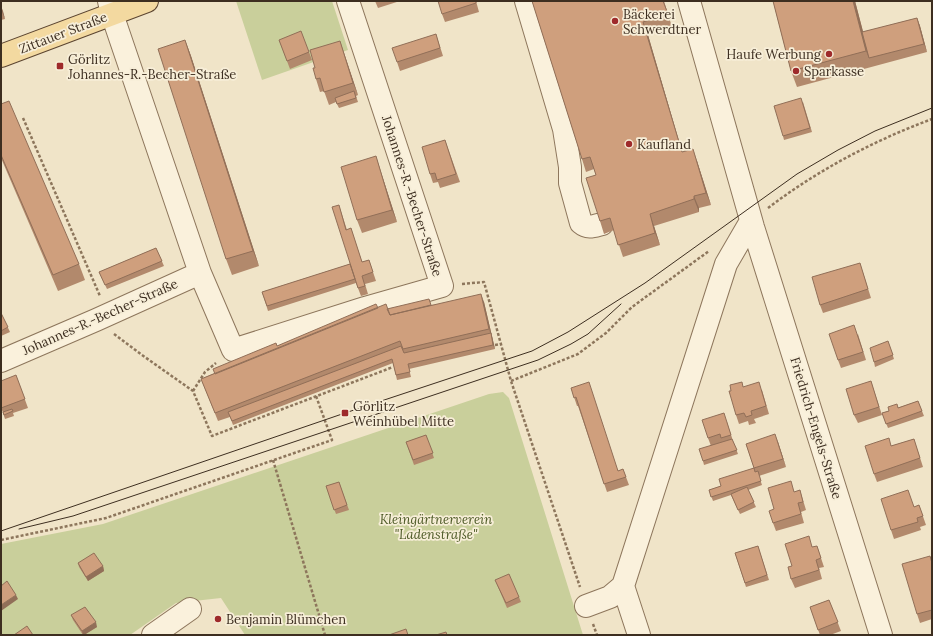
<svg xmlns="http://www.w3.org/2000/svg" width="933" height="636" font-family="Lora,serif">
<rect width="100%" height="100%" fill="#f0e4c8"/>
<!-- garden -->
<path fill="#c9cf9b" d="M236,1H332L348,50L262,80Z
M503,392L509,398L583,635H245L221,598L176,603L130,635H1V544L103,524L489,394Z"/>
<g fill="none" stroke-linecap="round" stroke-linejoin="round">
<!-- minor casing -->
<g stroke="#8d765c" stroke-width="24">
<path id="minor" d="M109,1L112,14L200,273L233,350L365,308L442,286L348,1
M526,1L564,129L570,167V183L581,223C588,229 594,226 602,224
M689,1L753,227L881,635
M1,361L96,320L200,273
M623,586L639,635
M586,606L610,597L623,586L726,264L751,221
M153,635L190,609"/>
</g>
<!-- major casing -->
<g stroke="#5b4430" stroke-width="24">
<path id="major" d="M1,56L147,1"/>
</g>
<!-- path -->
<path stroke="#8d765c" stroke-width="2.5" stroke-dasharray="3 2" stroke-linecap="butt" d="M23,118L100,296
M768,208C818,170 873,141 932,119
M462,284L484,282L511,381L580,587
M114,334L142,355L193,391L212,436L393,367
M495,345L501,344
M511,381L578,354L606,333L632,307L709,251
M193,391L205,372L216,363
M273,460L325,635
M1,540L106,518L332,440L316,396
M593,624L597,635"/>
<!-- minor -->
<use href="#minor" stroke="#faf1dc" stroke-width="22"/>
<!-- major -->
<use href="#major" stroke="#f3d9a0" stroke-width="22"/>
<!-- tram -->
<path stroke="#3d2e20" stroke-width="1" d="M19,529L73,516L538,360L571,344L588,334L621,304
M1,531L345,413L532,351L568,332L645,283L797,174L838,150L875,131L932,108"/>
</g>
<!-- wall -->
<path fill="#b2896c" d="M375,1H400L378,8Z
M476,1L479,12L445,22L442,14Z
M532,1H664L672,27L648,35L682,152L697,161L711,205L699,208V212L654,226L660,245L623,257L614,230L604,234L600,221L596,175L594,169L586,172L582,159Z
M773,1H855L863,32L917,18L920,26L927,52L797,87L791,71Z
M1,6L5,19L1,20Z
M436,34L443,56L400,71L397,62Z
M185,40L191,56L259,266L232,275L226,259Z
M279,40L309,52L312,60L290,69Z
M340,41L358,95L356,96L358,102L339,108L336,102L329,105L324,91L320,92L316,79L315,68Z
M803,102L812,132L784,140L783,136Z
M1,104L79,264L85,280L58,291L1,158Z
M445,140L460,182L440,188L438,182L433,183L430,174Z
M376,156L380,169L397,222L362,233L357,220Z
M339,205L347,230L351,228L362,262L369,260L376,281L365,284L368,294L361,296L356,283L268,311L262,292L350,264Z
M156,248L164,266L107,289L99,272Z
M860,263L871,298L823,313L820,305Z
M484,302L495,349L409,369L411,377L397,380L393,363L233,425L230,417L218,421L201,379L277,346L378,308L387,309L431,305Z
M1,313L10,332L1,336Z
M858,334L866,360L841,368L838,360Z
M888,341L894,359L875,367L874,362Z
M16,375L28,408L13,413L14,416L5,419L1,407Z
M871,381L882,415L858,423L854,415Z
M743,387L762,390L769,414L754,419L756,423L749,425L748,421L739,424L736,415Z
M571,388L618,471L623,469L629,485L607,492L578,406H577Z
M918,401L924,416L888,428L882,413Z
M727,422L733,441L738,454L704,465L703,461L711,446L708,438Z
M426,435L434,458L414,465L406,442Z
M914,439L923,467L877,482L874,474L891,446Z
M778,442L786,467L759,476L762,485L748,490L756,507L740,514L731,495L713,501L709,490L721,486L754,468L746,444Z
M339,482L349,510L336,514L326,486Z
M800,490L806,510L801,512L804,523L776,531L773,523L774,509L795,492Z
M919,505L926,525L920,527L921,530L894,539L891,530L914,507Z
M758,546L769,580L746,587L735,553Z
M817,546L824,567L819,568L822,579L795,588L791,579L792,566L813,547Z
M932,562V619L920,623L917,614Z
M78,563L103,566L104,571L88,581L79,567Z
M495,580L519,597L521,602L507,608Z
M829,600L841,631L830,635H820L810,607Z
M71,615L97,627L84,635H83L73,620Z"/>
<!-- shaded-wall -->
<path fill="#916f58" d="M853,1H855L870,58H869L866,51Z
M1,6L3,11L5,19L1,10Z
M917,18L920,26L927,52L924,44Z
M643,22L648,35L686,165L682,152Z
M185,40L191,56L259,266L253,251Z
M340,41L358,95L353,83Z
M693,149L697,161L711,205L706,193Z
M376,156L380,169L397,222L392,210Z
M694,196L699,208V212L694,199Z
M650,214L654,226L660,245L655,233Z
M481,294L484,302L495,349L493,345Z
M775,434L778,442L786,467L783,459Z
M103,566L104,571L88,581L86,577Z
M16,595L18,599L1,611V605Z
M96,622L97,627L84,635H83L82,631Z"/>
<!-- building -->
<path fill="#cf9f7d" stroke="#916f58" d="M438,1H476V3L442,14Z
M532,1H663L668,14L643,22L682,152L693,149L706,193L694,196V199L650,214L655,233L618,245L610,218L600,221L586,178L596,175L590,157L582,159Z
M773,1H853L866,51L791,71Z
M917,18L924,44L869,58L862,32Z
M301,31L309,52L287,61L279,40Z
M436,34L440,48L397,62L392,48Z
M185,40L253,251L226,259L158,49Z
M340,41L353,83L324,92L320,78L316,79L313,68H315L310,50Z
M354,91L356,98L337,104L335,98Z
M801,98L810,128L783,136L774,106Z
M9,101L79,264L53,275L1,155V104Z
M445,140L456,174L437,180L435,173L430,174L422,147Z
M376,156L392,210L357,220L341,167Z
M339,205L346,230L351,228L362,262L369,260L373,272L362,276L365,286L358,288L332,207Z
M156,248L162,261L105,285L99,272Z
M860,263L868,289L820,305L812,277Z
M350,264L355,279L267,306L262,292Z
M481,294L489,329L403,349L400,341L215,413L201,379L386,304L390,315Z
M429,299L431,305L390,315L387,309Z
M376,304L378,308L215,374L213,369L276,343L277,346Z
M1,313L8,327L1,331Z
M854,325L863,352L838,360L829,334Z
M491,333L493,345L408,364L410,372L396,375L392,359L232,421L228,412L401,346L404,353Z
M888,341L893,355L874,362L870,348Z
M16,375L25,399L1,408V381Z
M871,381L879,407L854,415L846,389Z
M589,382L618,471L623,469L626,477L604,484L576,397L574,398L571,388Z
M742,382L743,387L759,382L766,406L751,411L752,415L746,417L744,413L736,415L729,391H731L730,385Z
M918,401L922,411L886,424L882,413L889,411L888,407L897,404L898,408Z
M12,409L13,411L4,415L3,412Z
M724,413L731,435L721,438L720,434L708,438L702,420Z
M775,434L783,459L754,468L746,444Z
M426,435L433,453L413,460L406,442Z
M889,438L891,446L914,439L920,458L874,474L865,446Z
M732,439L737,450L703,461L699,449Z
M754,468L755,472L758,471L761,481L711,497L709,490L721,486L719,479Z
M791,481L794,492L800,490L803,502L798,503L801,514L773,523L769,511L774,509L768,488Z
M339,482L347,505L334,510L326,486Z
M747,487L754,502L738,510L731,494Z
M908,490L914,507L919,505L923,516L917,518L918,522L891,530L881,499Z
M809,536L812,547L817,546L821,558L816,560L819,570L791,579L788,567L792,566L785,544Z
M758,546L767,575L745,583L735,553Z
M94,553L103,566L86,577L78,563Z
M930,556L932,563V610L917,614L902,564Z
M509,574L519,597L506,603L495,580Z
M7,581L16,595L1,605V586Z
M829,600L838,622L818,630L810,607Z
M85,607L96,622L82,631L71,615Z
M27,626L33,635H14Z
M406,629L408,635H389Z
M446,632L447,635H436Z"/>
<!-- markers -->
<g fill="#9e2a2b" stroke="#f7eed8" stroke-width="1.5">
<circle cx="615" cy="21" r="4"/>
<circle cx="829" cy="54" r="4"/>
<rect x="56" y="62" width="8" height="8" rx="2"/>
<circle cx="796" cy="71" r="4"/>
<circle cx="629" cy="144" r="4"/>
<rect x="341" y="409" width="8" height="8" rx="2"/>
<circle cx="218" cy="619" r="4"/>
</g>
<g text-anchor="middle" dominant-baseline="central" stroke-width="3.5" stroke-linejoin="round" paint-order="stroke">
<!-- poi labels -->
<g font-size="13" fill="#3d2e20" stroke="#f7eed8" text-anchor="start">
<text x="623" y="14">Bäckerei<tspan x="623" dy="15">Schwerdtner</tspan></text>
<text x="821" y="54" text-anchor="end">Haufe Werbung</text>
<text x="68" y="59">Görlitz<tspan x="68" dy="15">Johannes-R.-Becher-Straße</tspan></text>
<text x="804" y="71">Sparkasse</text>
<text x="637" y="144">Kaufland</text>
<text x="353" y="406">Görlitz<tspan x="353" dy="15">Weinhübel Mitte</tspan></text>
<text x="226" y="619">Benjamin Blümchen</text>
</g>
<!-- street labels -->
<g font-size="13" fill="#3d2e20" stroke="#f7eed8">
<text transform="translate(63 33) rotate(-21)">Zittauer Straße</text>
<text transform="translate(412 196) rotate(72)">Johannes-R.-Becher-Straße</text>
<text transform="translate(100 317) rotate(-24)">Johannes-R.-Becher-Straße</text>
<text transform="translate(816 428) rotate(73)">Friedrich-Engels-Straße</text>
</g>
<!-- park labels -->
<g font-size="13" font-style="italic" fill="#4d5a26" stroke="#f7eed8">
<text x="436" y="519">Kleingärtnerverein<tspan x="436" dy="15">"Ladenstraße"</tspan></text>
</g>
</g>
<!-- border -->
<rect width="933" height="636" fill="none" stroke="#3d2e20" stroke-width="4"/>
</svg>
